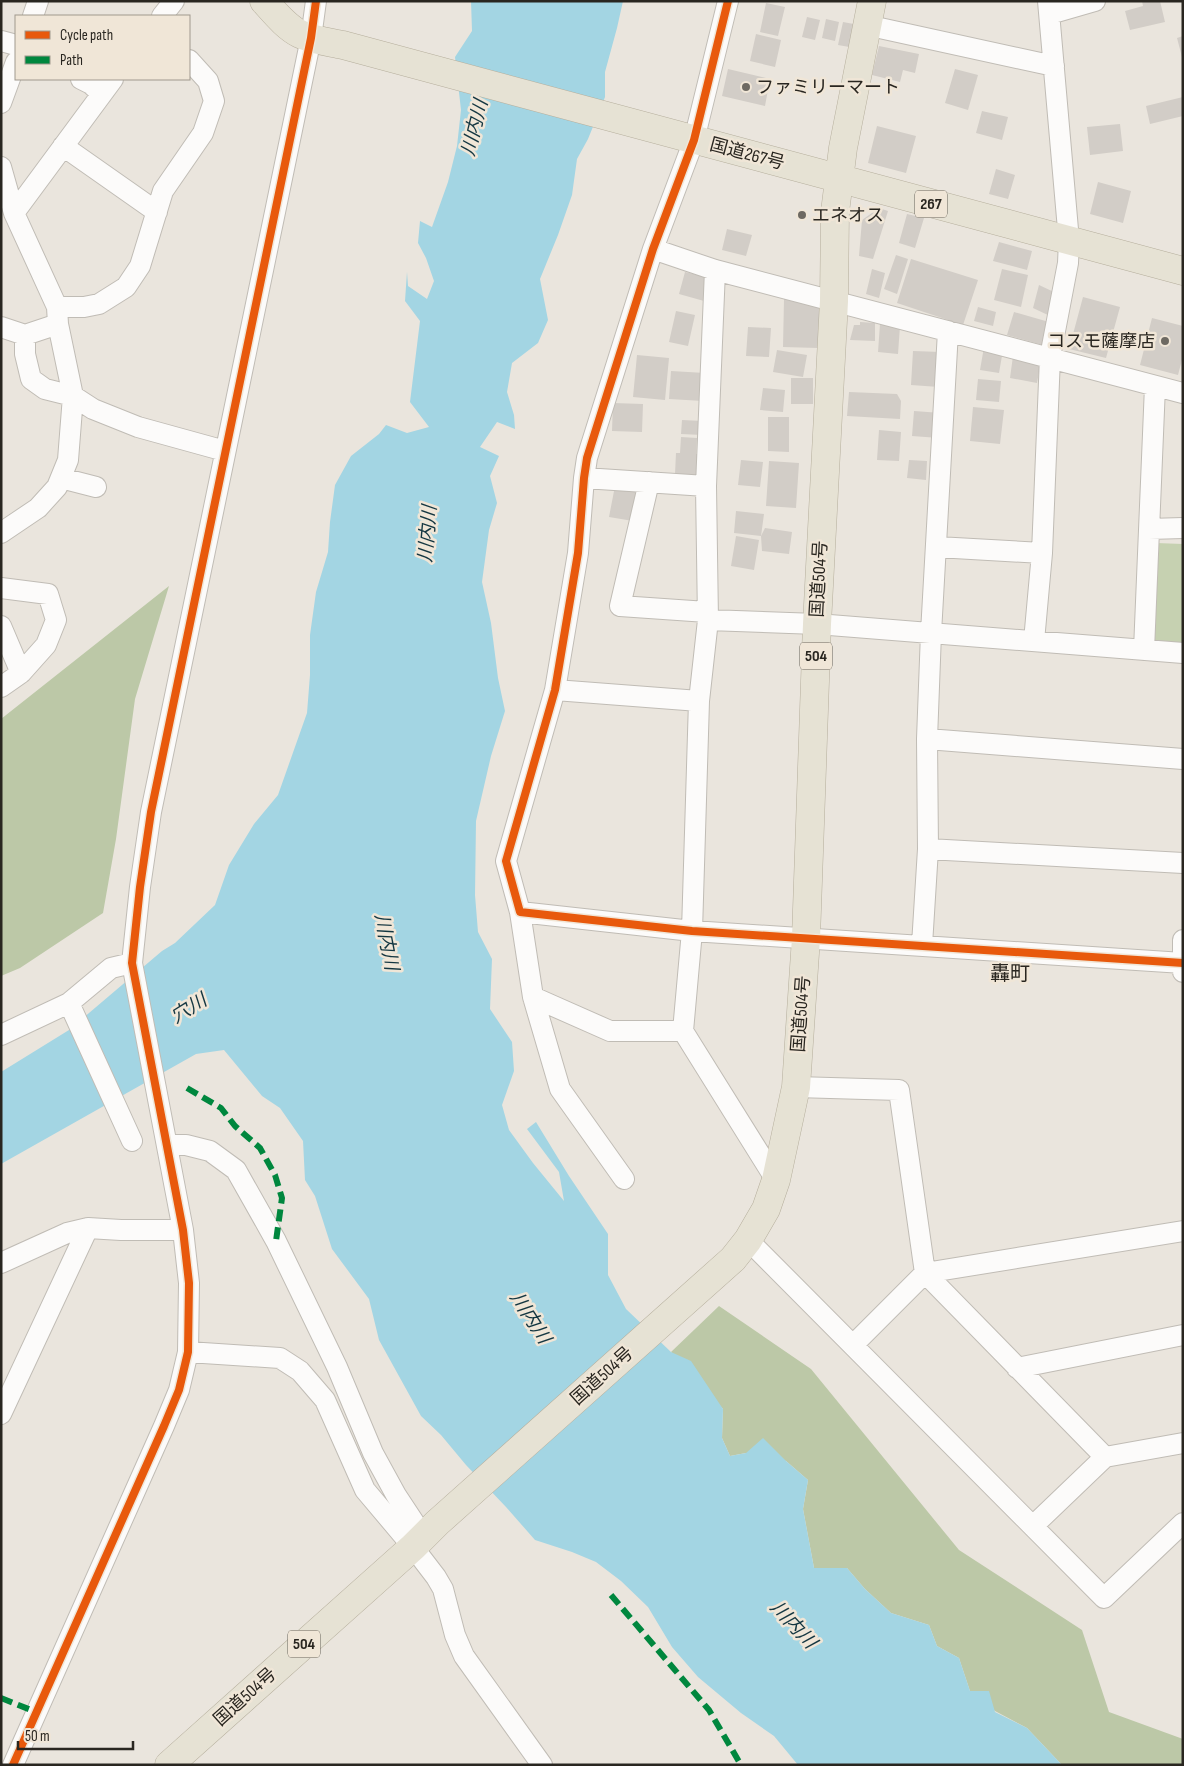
<svg xmlns="http://www.w3.org/2000/svg" width="1184" height="1766" font-family="'Sofia Sans Condensed','Noto Sans JP',sans-serif">
<rect width="100%" height="100%" fill="#eae5dd"/>
<!-- green -->
<path fill="#c6d1b1" d="M1156,543L1183,544V645L1151,641Z"/>
<!-- forest -->
<path fill="#bcc8a7" d="M169,586L135,699L116,839L103,913L20,968L1,976V719Z
M719,1306L811,1369L959,1550L1082,1630L1109,1712L1183,1739V1765H1062L1027,1728L995,1711L970,1691L959,1658L937,1646L929,1625L891,1613L865,1589L847,1568H814L803,1509L808,1480L786,1461L746,1453L730,1456L722,1438L723,1409L671,1352Z"/>
<!-- water -->
<path fill="#a3d5e3" d="M471,1H623L617,28L605,72V97L588,139L577,159L572,195L558,235L540,279L548,320L538,343L512,363L507,392L514,415L515,429L497,422L480,447L499,456L490,476L497,503L489,530L482,582L491,623L498,678L505,711L491,756L476,821L475,895L478,932L492,959L490,1009L512,1042L514,1071L502,1105L509,1130L533,1163L564,1201L559,1172L527,1129L536,1122L569,1176L608,1234V1275L626,1309L671,1352L691,1361L723,1409L722,1438L730,1456L746,1453L763,1438L786,1461L808,1480L803,1509L814,1568H847L865,1589L891,1613L929,1625L937,1646L959,1658L970,1691H989L995,1712L1027,1728L1062,1765H798L774,1736L741,1713L698,1677L672,1647L648,1607L621,1581L596,1562L572,1552L535,1540L506,1507L466,1465L441,1435L421,1416L379,1340L369,1299L332,1249L315,1196L305,1180L303,1141L280,1108L262,1096L224,1050L196,1054L1,1164V1072L69,1030L162,951L175,943L215,905L229,865L254,824L278,795L307,713L310,675V635L316,592L328,552L330,522L335,485L351,456L379,434L386,425L407,433L429,427L410,402L420,321L405,301L407,272L408,286L427,299L434,281L426,258L418,243L420,221L432,227L448,182L457,146L461,110L455,57L472,31Z"/>
<!-- building -->
<path fill="#d2cdc7" d="M1142,1H1160L1165,22L1130,30L1125,11L1143,6Z
M766,3L785,7L778,36L760,32Z
M807,17L820,20L815,40L802,37Z
M826,19L839,22L835,41L822,38Z
M843,22L859,25L855,48L838,45Z
M756,34L781,40L775,67L750,61Z
M1183,36V57H1182L1177,38Z
M879,46L919,54L915,73L903,70L900,82L872,75Z
M728,69L770,79L765,106L722,96Z
M955,69L978,75L968,110L945,103Z
M1183,97V116L1150,124L1146,106Z
M982,111L1008,117L1002,140L976,133Z
M1120,124L1123,151L1090,155L1087,127Z
M877,126L916,136L906,173L868,163Z
M996,169L1015,175L1008,199L989,194Z
M1098,182L1131,191L1123,223L1090,214Z
M879,208L888,211L873,259L859,256L862,220Z
M907,214L924,218L915,248L899,243Z
M727,229L752,235L746,256L722,250Z
M999,242L1032,251L1027,270L993,261Z
M896,255L908,259L897,294L884,289Z
M911,259L978,280L963,325L897,303Z
M872,269L885,273L879,298L866,294Z
M1002,269L1028,275L1021,307L994,300Z
M685,272L710,278L704,301L679,294Z
M1039,285L1056,293L1050,316L1033,308Z
M1083,297L1120,307L1106,358L1069,349Z
M784,299L820,300L818,348L783,347Z
M978,307L996,312L993,326L974,321Z
M676,311L695,315L688,346L669,342Z
M1014,312L1049,322L1043,345L1007,335Z
M1152,318L1183,326V356L1178,375L1140,365Z
M860,322L875,323V341L850,340L854,325H860Z
M880,324L900,326L898,354L878,352Z
M748,327L771,328L769,357L746,356Z
M984,347L1003,350L999,373L980,370Z
M777,350L807,355L803,377L773,372Z
M913,351L941,352L939,387L911,385Z
M637,355L669,358L665,400L633,397Z
M1013,356L1041,361L1037,383L1010,378Z
M671,371L705,373L703,401L669,399Z
M791,378H813V404H791Z
M978,379L1001,381L999,402L976,400Z
M763,388L785,390L783,412L760,410Z
M849,392L897,394L901,401L900,419L847,416Z
M613,403L643,404L642,432L612,431Z
M973,407L1004,410L1000,444L970,441Z
M914,411L941,413L939,438L912,436Z
M768,417H789V452L768,451Z
M682,420L703,421L702,435L681,434Z
M879,430L901,432L899,461L877,460Z
M681,437L697,438L696,454H698L697,475L675,474L676,453H680Z
M741,460L763,462L760,487L738,485Z
M909,460L927,461L926,480L907,478Z
M769,461L799,463L796,508L766,506Z
M615,486L639,491L633,521L609,517Z
M736,511L764,514L761,536L734,533Z
M765,528L792,532L789,554L762,551L761,536Z
M736,536L759,540L754,570L731,566Z"/>
<g fill="none" stroke-linecap="round" stroke-linejoin="round">
<!-- minor casing -->
<g stroke="#c0bcb5" stroke-width="22">
<path id="minor" d="M728,1L694,140L653,249L587,458L584,478L578,553L555,690L506,861L520,912L692,931L1183,963
M1050,14L1095,1
M33,16L38,1
M162,16L174,1
M866,25L1054,66
M1,41L16,45
M81,79L91,84L102,94
M1,103L16,62
M63,146L157,212
M1,167L14,213L57,307L58,324L73,396L68,460L57,487L38,508L1,533
M14,213L113,79
M653,249L715,270L1183,393
M715,270L706,486L708,620L699,701L692,931L683,1031L776,1180
M57,307H84L99,304L126,287L140,266L163,191L203,133L214,101L208,81L189,60
M1,327L25,335V354L31,379L45,389L73,396L93,409L138,427L225,451
M25,335L58,324
M61,478L96,487
M584,478L706,486
M649,482L620,606L707,612
M1149,529L1183,528
M937,547L1042,553
M1,588L48,594L56,620L46,645L21,673L1,626
M708,620L817,624L1183,653
M1034,641L1042,553L1050,357L1068,263L1069,241L1048,1
M1144,650L1155,386
M1,687L21,673
M555,690L699,701
M927,739L1183,759
M928,849L1183,863
M520,912L533,997L610,1031H683
M1183,940V972
M922,945L928,849L927,739L931,633L948,331
M533,997L560,1089L624,1179
M69,1003L132,1141
M1,1035L69,1003L111,968L132,963
M796,1087L899,1090L925,1273L1105,1457
M167,1145H186L210,1151L236,1170L276,1241L337,1367L373,1453L396,1495L423,1536
M748,1240L1104,1598L1183,1523
M1,1263L67,1233L88,1228L121,1230H183
M853,1345L925,1273L1183,1231
M188,1352L280,1358L300,1371L325,1400L365,1490L413,1547L436,1577L443,1589L455,1635L464,1656L542,1765
M1017,1368L1183,1335
M1,1414L88,1228
M1033,1526L1105,1457L1183,1443
M13,1765L164,1426L179,1390L188,1352L189,1283L183,1230L132,963L140,887L151,812L311,38L316,1"/>
</g>
<!-- highway casing -->
<g stroke="#b5ae9c" stroke-width="29">
<path id="highway" d="M264,1C275,13 286,27 300,34C312,40 329,42 343,45L1183,271
M169,1765L413,1547L437,1523L733,1259L748,1240L766,1209L776,1180L796,1087L806,938L817,624L834,301L835,212L843,148L872,1"/>
</g>
<!-- minor -->
<use href="#minor" stroke="#fcfbfa" stroke-width="20"/>
<!-- highway -->
<use href="#highway" stroke="#e6e2d4" stroke-width="28"/>
<!-- quiet -->
<path stroke="#00873e" stroke-width="6" stroke-dasharray="12 6" stroke-linecap="butt" d="M187,1088L221,1108L235,1126L260,1148L275,1175L282,1198L276,1241
M611,1595L709,1710L741,1765
M1,1698L36,1712"/>
<!-- cycleway casing -->
<g stroke="#f0e6d7" stroke-width="11">
<path id="cycleway" d="M728,1L694,140L653,249L587,458L584,478L578,553L555,690L506,861L520,912L692,931L1183,963
M13,1765L164,1426L179,1390L188,1352L189,1283L183,1230L132,963L140,887L151,812L311,38L316,1"/>
</g>
<!-- cycleway -->
<use href="#cycleway" stroke="#e8590c" stroke-width="8"/>
</g>
<!-- markers -->
<g fill="#6d6962" stroke="#f0e6d7" stroke-width="2">
<circle cx="746" cy="87" r="5"/>
<circle cx="802" cy="215" r="5"/>
<circle cx="1165" cy="341" r="5"/>
</g>
<g text-anchor="middle" dominant-baseline="central" stroke-width="5" stroke-linejoin="round" paint-order="stroke">
<!-- shield labels -->
<g fill="#f0e6d7" stroke="#656057" stroke-width="1">
<rect x="915" y="190.5" width="32" height="27" rx="4"/>
<rect x="800" y="642.5" width="32" height="27" rx="4"/>
<rect x="288" y="1630.5" width="32" height="27" rx="4"/>
</g>
<g font-size="16" font-weight="bold" fill="#292620">
<text x="931" y="204">267</text>
<text x="816" y="656">504</text>
<text x="304" y="1644">504</text>
</g>
<!-- poi labels -->
<g font-size="18" fill="#292620" stroke="#f0e6d7" text-anchor="start">
<text x="756" y="87">ファミリーマート</text>
<text x="812" y="215">エネオス</text>
<text x="1155" y="341" text-anchor="end">コスモ薩摩店</text>
</g>
<!-- street labels -->
<g font-size="18" fill="#292620" stroke="#f0e6d7">
<text transform="translate(747 154) rotate(15)">国道267号</text>
<text transform="translate(819 579) rotate(-87)">国道504号</text>
<text transform="translate(801 1014) rotate(-86)">国道504号</text>
<text transform="translate(602 1376) rotate(-42)">国道504号</text>
<text transform="translate(245 1697) rotate(-42)">国道504号</text>
</g>
<!-- water labels -->
<g font-size="19" font-style="italic" fill="#133641" stroke="#f0e6d7">
<text transform="translate(475 128) rotate(-76)">川内川</text>
<text transform="translate(428 534) rotate(-85)">川内川</text>
<text transform="translate(386 942) rotate(79)">川内川</text>
<text transform="translate(189 1009) rotate(-32)">穴川</text>
<text transform="translate(530 1318) rotate(57)">川内川</text>
<text transform="translate(793 1625) rotate(47)">川内川</text>
</g>
<!-- quarter labels -->
<g font-size="20" fill="#292620" stroke="#f0e6d7">
<text x="1010" y="974">轟町</text>
</g>
</g>
<!-- border -->
<rect width="1184" height="1766" fill="none" stroke="#292620" stroke-width="5"/>
<!-- legend -->
<rect x="15" y="15" width="175" height="65" fill="#f0e6d7" stroke="#a0998e"/>
<rect x="25" y="31" width="25" height="8" fill="#e8590c" stroke="#a0998e"/>
<text x="60" y="40" font-size="15" fill="#292620">Cycle path</text>
<rect x="25" y="56" width="25" height="8" fill="#00873e" stroke="#a0998e"/>
<text x="60" y="65" font-size="15" fill="#292620">Path</text>
<!-- scale -->
<path d="M18 1741v8h115v-8" fill="none" stroke="#292620" stroke-width="2.5"/>
<text x="25" y="1741" font-size="15" fill="#292620" stroke="#f0e6d7" stroke-width="4" paint-order="stroke">50 m</text>
</svg>
